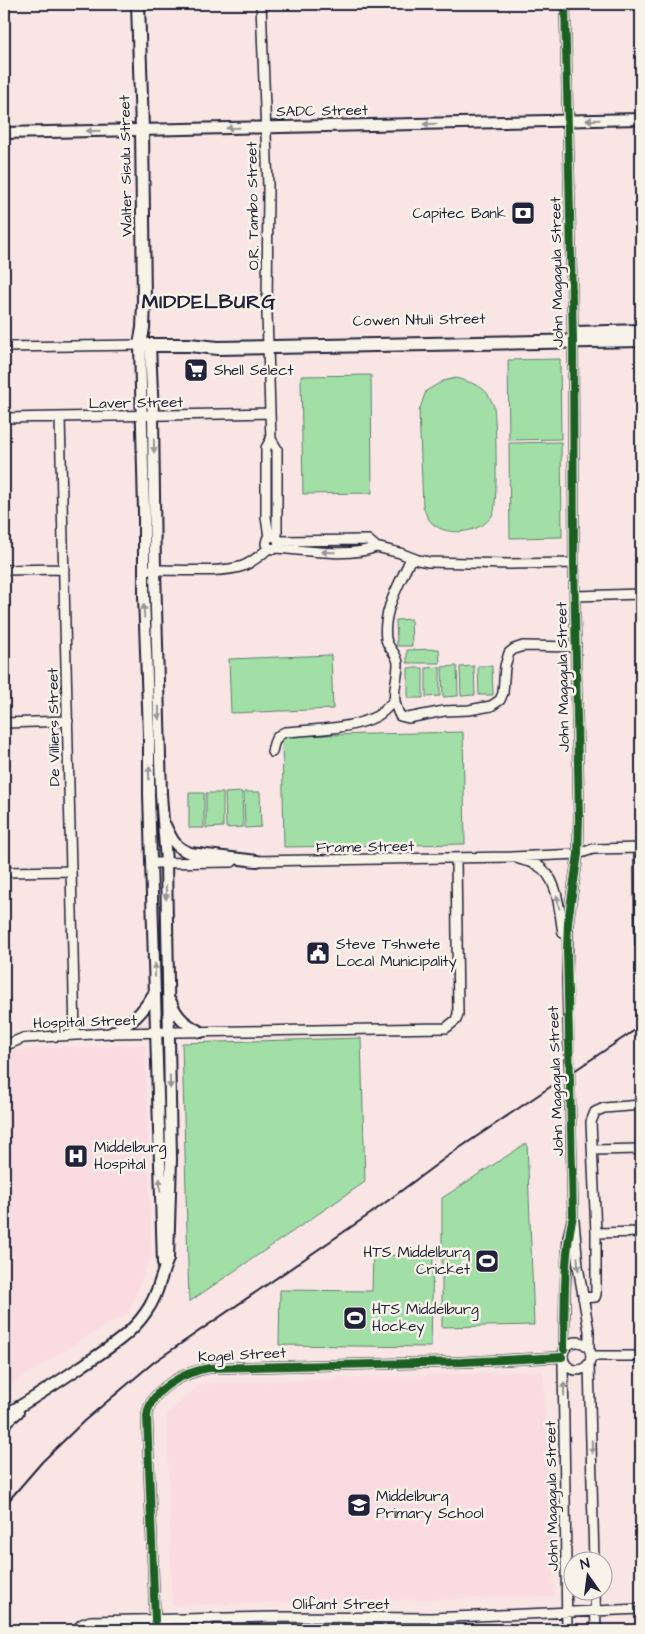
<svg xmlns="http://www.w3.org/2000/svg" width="645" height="1634" font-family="'Architects Daughter',sans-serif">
<rect width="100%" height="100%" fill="#f8e5e4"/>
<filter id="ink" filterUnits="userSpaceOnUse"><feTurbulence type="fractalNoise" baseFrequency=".02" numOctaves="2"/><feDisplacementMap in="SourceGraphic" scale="10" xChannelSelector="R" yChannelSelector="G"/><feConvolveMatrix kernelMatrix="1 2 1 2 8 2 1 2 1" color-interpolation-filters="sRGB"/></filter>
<g filter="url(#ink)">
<!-- built -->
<path fill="#f9dbe1" d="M145,1045L151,1256L128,1313L74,1344L6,1388L4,1383V1056L11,1052L53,1047L86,1048Z
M543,1371L554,1596L172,1605L167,1415L200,1384Z"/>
<!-- green -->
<path fill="#a2dfa6" stroke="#628070" d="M560,359L561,439L509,440L508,360Z
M371,375L372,493L303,494L301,376Z
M456,378C466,381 481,385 487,393C489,397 493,403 494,407C496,420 498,506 493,514C483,533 447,538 432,523C427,518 425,512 423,506L419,411L426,391L443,381Z
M561,442L562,537L510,538L509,443Z
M411,619L412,646H397L396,620Z
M439,649L440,663H407V650Z
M331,655L333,709L231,713L229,659Z
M457,666L458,696L443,697L442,667Z
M474,666L475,695L461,696L460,667Z
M478,666H492L493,695H479Z
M440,667V696L426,697V668Z
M408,668H423V698H408Z
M463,732L465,844L284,847L282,736Z
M242,792L243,827L226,828L225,793Z
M244,792H260L261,827L245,828Z
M189,793H204V828H189Z
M206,793H223V827L206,828Z
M361,1038L365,1182L189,1302L182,1043Z
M527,1143L534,1325L442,1327V1198Z
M373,1255L433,1256L431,1347L279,1345L280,1290L372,1291Z"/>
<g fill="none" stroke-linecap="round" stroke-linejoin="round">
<!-- minor casing -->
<g stroke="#22223b" stroke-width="12">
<path id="minor" d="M261,4L268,186L267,313L270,413L271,439L277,449V538
M565,4L573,341L574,563L579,818L578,854L568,922L567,980L569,1054
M4,347L140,345
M4,418L270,413
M60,418L75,1035
M269,537L266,517V448L271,439
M279,541L278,546L274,549L269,548L266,544L267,539L271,536L277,538L279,541L368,540L376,547L400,553L418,560L429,562L509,564L574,563
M276,548C303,550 351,558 376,547
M411,558C400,583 382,611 386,639C388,649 397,653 398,663C398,683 389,695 400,716L408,718L444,711L469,710L491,706L500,700L503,693L505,666L509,653L514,649L523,646L576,647
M4,570L64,569
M148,570C174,569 220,574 243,566C253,562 261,555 269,548
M576,596L641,594
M4,723L68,721
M272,752C274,742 275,736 285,732C312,730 353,729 377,716C384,712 389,706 394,700
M639,848L640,943
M519,859C525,861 532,862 537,865C559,877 559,911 563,933
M250,861L512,857L578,854L593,849L641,848
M152,863L232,862
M4,872L71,871
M4,1046L23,1038L111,1033L446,1028L456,1020L458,1014L456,858
M593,1150L641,1149
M574,1221L578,1266L589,1331V1347
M596,1233L641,1232
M583,1298L595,1297L596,1294V1233L591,1122L595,1112L604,1108L641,1105
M563 1356a14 14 0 1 1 28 0a14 14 0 1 1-28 0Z
M564,1349L565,1290L568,1237L573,1216L570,1091
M592,1356H641
M563,1362L567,1630
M589,1364L594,1562
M595,1592L596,1630
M155,1620L147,1416C150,1389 185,1372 209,1368L463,1362L562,1357
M76,1630L82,1624L90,1621L276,1617L431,1618L641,1609
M208,1630V1619"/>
</g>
<!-- major casing -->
<g stroke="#22223b" stroke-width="14">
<path id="major" d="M4,133L641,119
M140,345L144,511V596L149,734V794L163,1263
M165,825C172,839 174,847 190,853L257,861
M171,1002C177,1018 187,1025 201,1032
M111,1033C133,1023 142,1013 155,992
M4,1415C31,1401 56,1383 82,1366C105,1350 130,1336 146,1312C158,1296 160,1277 168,1259L171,1159L166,862L161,794L155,570L153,416L150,345
M4,1424L18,1412"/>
</g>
<!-- highway casing -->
<g stroke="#22223b" stroke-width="16">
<path id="highway" d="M138,4L142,129L144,302L143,328L140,345H189L218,348L641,340
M576,333L641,331"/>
</g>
<!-- minor -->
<use href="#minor" stroke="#f7f3e8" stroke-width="9"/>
<!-- major -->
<use href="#major" stroke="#f7f3e8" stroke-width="10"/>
<!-- highway -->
<use href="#highway" stroke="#f7f3e8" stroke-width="12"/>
<!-- rail -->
<path stroke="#22223b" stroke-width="2" d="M4,1506L42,1462L84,1421L154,1362L370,1214L452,1153L641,1026"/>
<!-- minor-bridge casing -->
<g stroke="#22223b" stroke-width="12" stroke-linecap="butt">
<path id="minor-bridge" d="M569,1054L570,1091"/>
</g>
<!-- minor-bridge -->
<use href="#minor-bridge" stroke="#f7f3e8" stroke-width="9"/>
<!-- cycleway casing -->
<g stroke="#f7f3e8" stroke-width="11">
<path id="cycleway" d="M564,1349C565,1305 563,1259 573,1216L567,950L568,922L578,854L579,818L574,563L573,341L565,4
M155,1620L147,1416C150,1389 185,1372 209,1368L463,1362L562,1357"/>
</g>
<!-- cycleway -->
<use href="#cycleway" stroke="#1b5e20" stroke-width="8"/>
</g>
<!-- one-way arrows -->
<defs><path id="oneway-solid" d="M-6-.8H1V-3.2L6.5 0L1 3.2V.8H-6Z" transform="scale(1.25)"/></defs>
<g fill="#97959a">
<use href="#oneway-solid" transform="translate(593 120) rotate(179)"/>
<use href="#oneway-solid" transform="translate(430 124) rotate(179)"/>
<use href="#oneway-solid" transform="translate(233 128) rotate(178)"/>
<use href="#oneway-solid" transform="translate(93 131) rotate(178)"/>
<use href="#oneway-solid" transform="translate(154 446) rotate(89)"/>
<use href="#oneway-solid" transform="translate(328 552) rotate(-178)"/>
<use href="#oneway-solid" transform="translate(144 611) rotate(-92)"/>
<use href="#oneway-solid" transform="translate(159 713) rotate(89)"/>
<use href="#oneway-solid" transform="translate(149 773) rotate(-90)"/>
<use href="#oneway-solid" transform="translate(166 893) rotate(89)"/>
<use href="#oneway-solid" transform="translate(558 902) rotate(-101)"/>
<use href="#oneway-solid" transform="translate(155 970) rotate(-91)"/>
<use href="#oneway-solid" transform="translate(170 1082) rotate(89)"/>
<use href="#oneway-solid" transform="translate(160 1185) rotate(-92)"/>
<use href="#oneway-solid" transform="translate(578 1264) rotate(85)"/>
<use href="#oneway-solid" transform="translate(564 1389) rotate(-91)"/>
<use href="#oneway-solid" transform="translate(592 1447) rotate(89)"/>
</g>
</g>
<!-- icons -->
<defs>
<g id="bank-square" transform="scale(1.25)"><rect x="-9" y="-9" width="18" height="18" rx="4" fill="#22223b" stroke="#f7f3e8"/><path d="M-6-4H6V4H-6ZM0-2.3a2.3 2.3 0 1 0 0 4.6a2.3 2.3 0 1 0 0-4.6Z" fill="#fff"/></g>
<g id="supermarket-square" transform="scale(1.25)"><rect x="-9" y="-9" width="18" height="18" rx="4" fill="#22223b" stroke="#f7f3e8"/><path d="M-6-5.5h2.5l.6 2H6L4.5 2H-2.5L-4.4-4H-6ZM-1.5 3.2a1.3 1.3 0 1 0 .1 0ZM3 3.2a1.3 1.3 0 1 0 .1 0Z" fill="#fff"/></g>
<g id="civic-square" transform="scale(1.25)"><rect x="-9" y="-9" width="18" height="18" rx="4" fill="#22223b" stroke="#f7f3e8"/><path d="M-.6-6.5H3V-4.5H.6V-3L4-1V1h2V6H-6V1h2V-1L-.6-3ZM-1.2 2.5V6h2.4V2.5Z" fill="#fff"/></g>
<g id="hospital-square" transform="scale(1.25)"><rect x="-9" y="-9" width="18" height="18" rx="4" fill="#22223b" stroke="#f7f3e8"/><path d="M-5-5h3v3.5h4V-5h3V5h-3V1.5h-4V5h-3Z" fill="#fff"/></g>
<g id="stadium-square" transform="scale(1.25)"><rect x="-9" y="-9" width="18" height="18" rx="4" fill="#22223b" stroke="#f7f3e8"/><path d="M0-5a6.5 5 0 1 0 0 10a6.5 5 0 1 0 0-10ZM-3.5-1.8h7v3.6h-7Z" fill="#fff"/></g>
<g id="school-square" transform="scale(1.25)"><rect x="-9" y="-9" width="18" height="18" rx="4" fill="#22223b" stroke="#f7f3e8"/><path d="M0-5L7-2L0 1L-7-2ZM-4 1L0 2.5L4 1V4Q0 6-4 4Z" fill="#fff"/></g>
</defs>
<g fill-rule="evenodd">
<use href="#bank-square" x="523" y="213"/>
<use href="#supermarket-square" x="196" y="370"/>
<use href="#civic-square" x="318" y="953"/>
<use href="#hospital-square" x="76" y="1156"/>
<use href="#stadium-square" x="487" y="1261"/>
<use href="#stadium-square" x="355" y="1318"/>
<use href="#school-square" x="359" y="1505"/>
</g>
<g text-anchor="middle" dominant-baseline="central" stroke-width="5" stroke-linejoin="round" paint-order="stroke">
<!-- street labels -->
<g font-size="15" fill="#22223b" stroke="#f7f3e8">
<text transform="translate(322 111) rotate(-1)">SADC Street</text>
<text transform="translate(126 166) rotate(-91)">Walter Sisulu Street</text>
<text transform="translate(253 206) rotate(-91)">O.R. Tambo Street</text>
<text transform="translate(557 272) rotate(-91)">John Magagula Street</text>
<text transform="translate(419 320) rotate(-1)">Cowen Ntuli Street</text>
<text transform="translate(136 403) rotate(-1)">Laver Street</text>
<text transform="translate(563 677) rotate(-91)">John Magagula Street</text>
<text transform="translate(54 727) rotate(-91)">De Villiers Street</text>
<text transform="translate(365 847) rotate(-1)">Frame Street</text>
<text transform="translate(85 1022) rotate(-2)">Hospital Street</text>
<text transform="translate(556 1081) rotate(-92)">John Magagula Street</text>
<text transform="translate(242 1355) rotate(-3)">Kogel Street</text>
<text transform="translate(552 1496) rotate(-91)">John Magagula Street</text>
<text x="341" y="1604">Olifant Street</text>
</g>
<!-- poi labels -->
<g font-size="15" fill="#22223b" stroke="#f7f3e8" text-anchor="start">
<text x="506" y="213" text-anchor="end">Capitec Bank</text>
<text x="214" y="370">Shell Select</text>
<text x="336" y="944">Steve Tshwete<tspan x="336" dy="17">Local Municipality</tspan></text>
<text x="94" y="1147">Middelburg<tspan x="94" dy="17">Hospital</tspan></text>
<text x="470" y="1252" text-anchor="end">HTS Middelburg<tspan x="470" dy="17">Cricket</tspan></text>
<text x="372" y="1309">HTS Middelburg<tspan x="372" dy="17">Hockey</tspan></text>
<text x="376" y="1496">Middelburg<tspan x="376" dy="17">Primary School</tspan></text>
</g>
<!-- district labels -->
<g font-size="20" font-weight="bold" letter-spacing="1" fill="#22223b" stroke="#f7f3e8">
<text x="209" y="302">MIDDELBURG</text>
</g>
</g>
<!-- margin -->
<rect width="645" height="1634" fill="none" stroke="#f7f3e8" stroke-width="20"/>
<rect x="10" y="10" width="625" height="1614" fill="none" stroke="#22223b" stroke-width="2" filter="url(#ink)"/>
<!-- north arrow -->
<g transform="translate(588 1576) rotate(346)"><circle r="24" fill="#f7f3e8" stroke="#a29fa3"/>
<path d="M0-4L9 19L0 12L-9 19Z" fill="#22223b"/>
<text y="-8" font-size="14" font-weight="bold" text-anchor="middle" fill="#22223b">N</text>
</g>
</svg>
